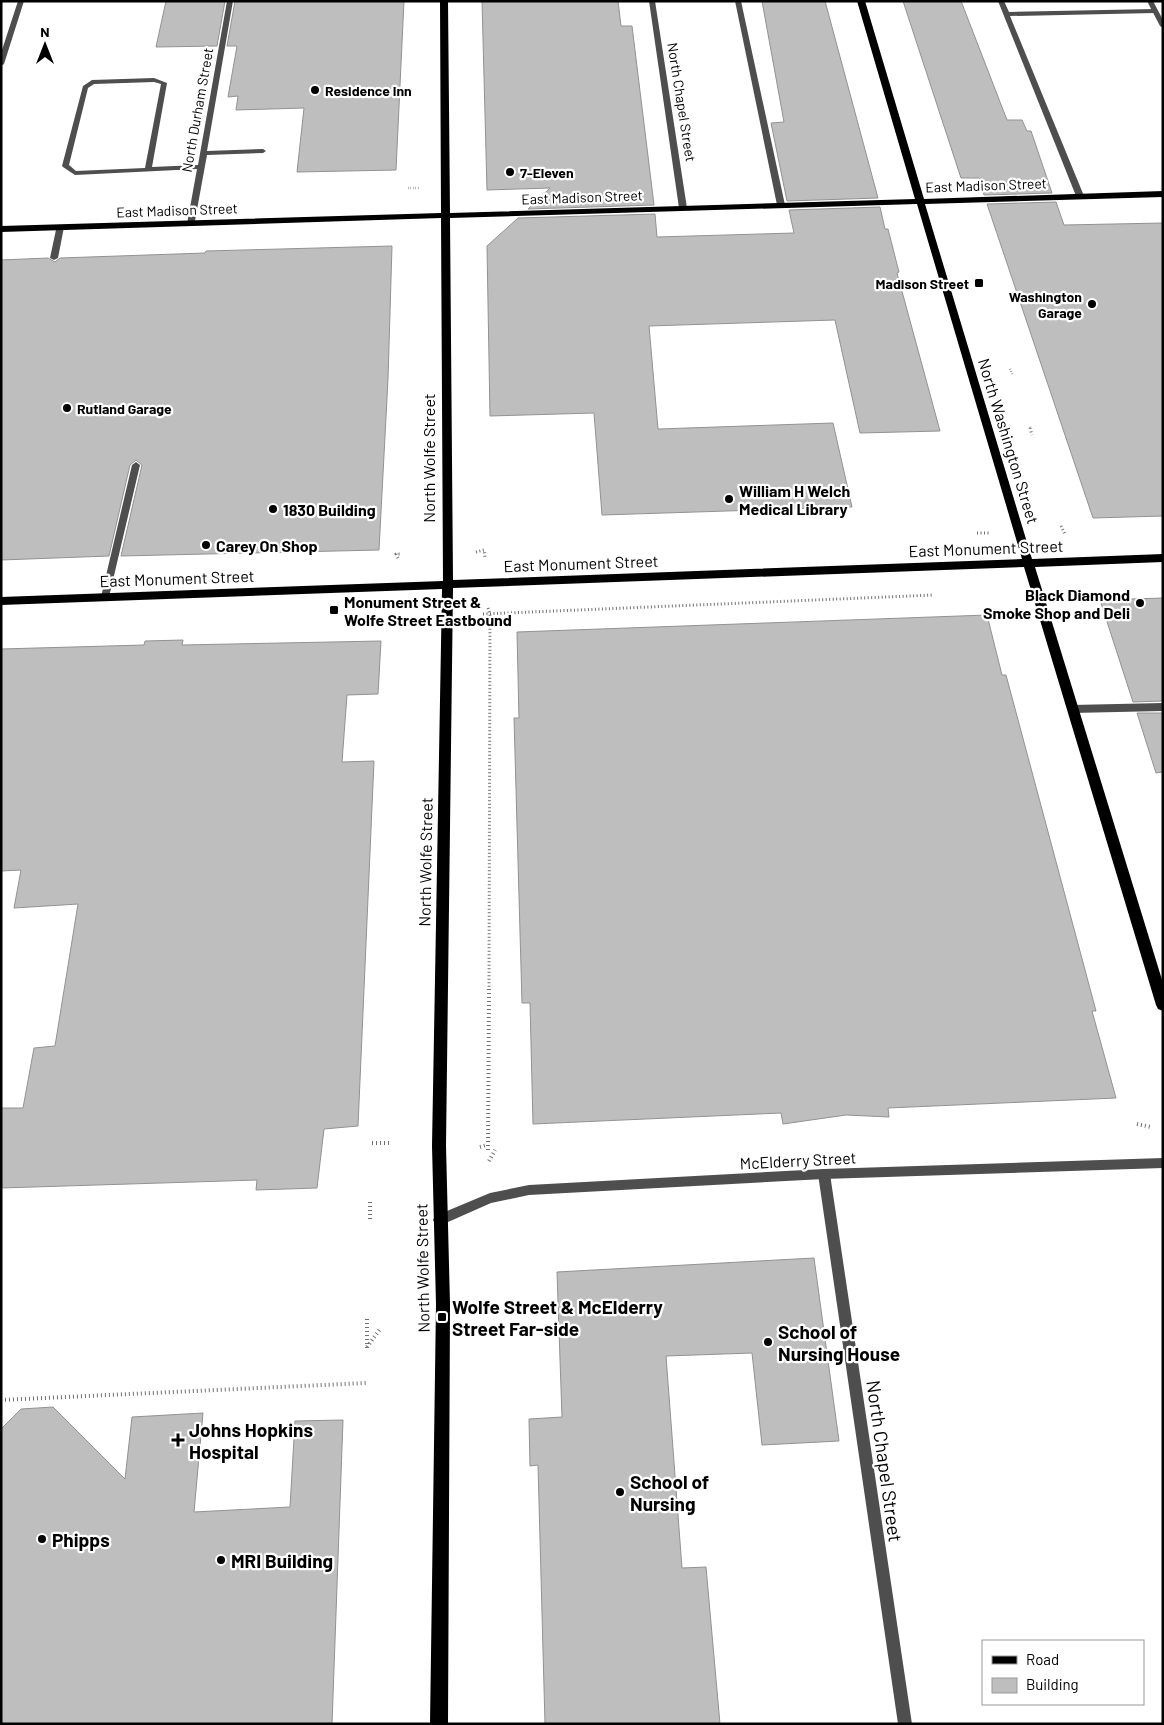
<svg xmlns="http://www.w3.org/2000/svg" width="1164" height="1725" font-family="Barlow,sans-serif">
<rect width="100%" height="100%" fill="#fff"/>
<!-- building -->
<path fill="#bebebe" stroke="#929292" d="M166,1H225L217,46L156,47Z
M235,1H404L396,170L297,172L304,108L236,110L238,96L228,97L237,46H227Z
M482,1H618L621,26H632L654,205L528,209L550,188L487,190Z
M762,1H825L878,198L787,201L771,123L784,122Z
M903,1H961L1007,120H1022L1027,131H1031L1052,193L984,195L979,178H961Z
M1056,202L1064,225L1163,223V516L1093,518L987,204Z
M880,207L885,229H888L899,272L897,273L940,431L860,433L835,320L649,326L658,429L833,423L852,507L602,515L594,413L490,416L487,246L518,218L655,214L657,237L794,233L789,210Z
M392,246L388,379L379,550L121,556L142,465L136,460L130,465L109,556L1,560V260L48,258L55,262L60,258L205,253L206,251Z
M1163,598V701L1133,702L1100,600Z
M987,615L1002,675H1006L1096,1011H1092L1116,1098L888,1108L889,1117L846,1115L783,1124L781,1113L533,1124L530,1003H522L514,718H519L517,632Z
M183,640L182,645L381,641L378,694L347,695L342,762L374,761L358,1126L324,1129L317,1188L256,1190L257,1180L1,1188V1108H23L34,1048L55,1046L78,904L14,908L21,870L1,871V649L144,645L145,641Z
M1137,713H1163V772L1156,773Z
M814,1258L839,1441L762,1445L752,1353L666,1356L682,1568L706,1567L720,1724H545L538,1465L530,1466L529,1419L562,1417L557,1272Z
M53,1407L125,1479L132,1417L203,1413L194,1512L290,1507L295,1421L343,1420L332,1724H1V1429L21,1409Z"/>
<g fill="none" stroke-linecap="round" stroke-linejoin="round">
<!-- path-far2 -->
<path stroke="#707070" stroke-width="2.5" stroke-dasharray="0.5 2" stroke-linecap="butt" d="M408,188H420
M1010,369L1013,376
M1030,427L1031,429"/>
<!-- path-far1 -->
<path stroke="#707070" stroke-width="3" stroke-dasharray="1 2.5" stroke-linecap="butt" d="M1030,428L1032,435
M1061,526L1065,534
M977,533H990
M476,552L484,550L485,557
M398,558L396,554H402
M488,608L490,614L489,990
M483,614L934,595
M389,617H397"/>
<!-- path -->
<path stroke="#707070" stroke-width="4" stroke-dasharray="1 3" stroke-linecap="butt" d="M1137,1124L1151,1127
M372,1143H390
M480,1147L487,1145
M488,1150L489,989
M489,1161L495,1150
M370,1202V1219
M367,1319V1348
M367,1347L380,1329
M1,1400L366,1383"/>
<!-- lane -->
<path fill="#4e4e4e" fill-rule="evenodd" d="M227,1H233L207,151L263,149L266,151L263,153L207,155L194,226L187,224L197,169L75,175L63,167L62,166L83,86L92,80L154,78L167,83L152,167L198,165ZM154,82L161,84L145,168L76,171L69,165L88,88L94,84Z
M649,1H655L687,208L683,210L679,208Z
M735,1H741L785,205L781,207L777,205Z
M998,1H1004L1009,12L1155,9L1158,11L1155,13L1010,16L1084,196L1082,197L1076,196Z
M57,225L64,227L58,258L54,260L50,258Z
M136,462L140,465L109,597L105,600L101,597L132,465Z
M1163,703V711L1072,713L1067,709L1072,705Z
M824,1169L828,1170L830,1174L912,1724H898L818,1174L820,1170Z"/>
<!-- street -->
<path fill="#4e4e4e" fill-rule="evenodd" d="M18,1H24L4,64L1,66V53Z
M1147,1H1153L1163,20V28L1160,26Z
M1163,1158V1168L824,1179L529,1195L491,1203L439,1226L435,1224L433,1220L435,1216L490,1193L529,1185L824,1169Z"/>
<!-- primary -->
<path fill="#000" fill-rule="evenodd" d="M440,1H448L450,213L915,199L857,1H865L924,199L1163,191V197L925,204L1032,559L1163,554V562L1035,567L1163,983V1011L1158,1009L1156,1005L1024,567L453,588L446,1146L450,1304L448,1724H430L436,1304L432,1146L442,589L1,605V597L443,581L441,218L1,232V226L441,213ZM917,204L1022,559L453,580L450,218Z"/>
</g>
<!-- markers -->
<g fill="#000" stroke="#fff" stroke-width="2">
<circle cx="315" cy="90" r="5"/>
<circle cx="510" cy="172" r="5"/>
<rect x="974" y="278" width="10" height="10" rx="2.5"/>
<circle cx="1092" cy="304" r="5"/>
<circle cx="67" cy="408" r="5"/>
<circle cx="729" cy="499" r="5"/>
<circle cx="273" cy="509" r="5"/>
<circle cx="206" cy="545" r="5"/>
<circle cx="1140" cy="603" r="5"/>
<rect x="329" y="605" width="10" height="10" rx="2.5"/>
<rect x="437" y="1312" width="10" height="10" rx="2.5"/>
<circle cx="768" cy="1342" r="5"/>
<path d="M175.5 1432.5h5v5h5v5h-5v5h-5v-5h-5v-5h5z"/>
<circle cx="620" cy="1492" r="5"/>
<circle cx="42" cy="1539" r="5"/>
<circle cx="221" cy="1560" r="5"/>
</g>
<g text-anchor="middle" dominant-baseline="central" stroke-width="4.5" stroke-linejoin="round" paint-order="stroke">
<!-- far-poi labels -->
<g font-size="14" font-weight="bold" fill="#000" stroke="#fff" text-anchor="start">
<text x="325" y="90">Residence Inn</text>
<text x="520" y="172">7-Eleven</text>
<text x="969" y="283" text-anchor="end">Madison Street</text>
<text x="1082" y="296" text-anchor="end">Washington<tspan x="1082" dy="16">Garage</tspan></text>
<text x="77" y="408">Rutland Garage</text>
</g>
<!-- far-street labels -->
<g font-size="14" fill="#000" stroke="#fff">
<text transform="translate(682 102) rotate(81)">North Chapel Street</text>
<text transform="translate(197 110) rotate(-80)">North Durham Street</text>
<text transform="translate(986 185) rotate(-2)">East Madison Street</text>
<text transform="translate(582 197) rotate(-2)">East Madison Street</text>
<text transform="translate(177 210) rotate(-2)">East Madison Street</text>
</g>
<!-- street labels -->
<g font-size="16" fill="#000" stroke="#fff">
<text transform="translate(1009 441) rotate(73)">North Washington Street</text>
<text transform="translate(428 458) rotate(-90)">North Wolfe Street</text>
<text transform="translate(986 548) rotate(-2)">East Monument Street</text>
<text transform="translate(581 563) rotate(-2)">East Monument Street</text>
<text transform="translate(177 578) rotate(-2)">East Monument Street</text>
<text transform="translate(425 862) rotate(-89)">North Wolfe Street</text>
<text transform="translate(798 1160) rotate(-3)">McElderry Street</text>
<text transform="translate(422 1268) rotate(-91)">North Wolfe Street</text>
</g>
<!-- poi labels -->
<g font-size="16" font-weight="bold" fill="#000" stroke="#fff" text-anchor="start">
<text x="739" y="490">William H Welch<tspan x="739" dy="18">Medical Library</tspan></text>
<text x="283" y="509">1830 Building</text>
<text x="216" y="545">Carey On Shop</text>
<text x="1130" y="594" text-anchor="end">Black Diamond<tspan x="1130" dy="18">Smoke Shop and Deli</tspan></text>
<text x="344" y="601">Monument Street &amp;<tspan x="344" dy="18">Wolfe Street Eastbound</tspan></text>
</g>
<!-- near-poi labels -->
<g font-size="19" font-weight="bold" fill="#000" stroke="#fff" text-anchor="start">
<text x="452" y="1306">Wolfe Street &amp; McElderry<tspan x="452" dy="22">Street Far-side</tspan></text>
<text x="778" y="1331">School of<tspan x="778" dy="22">Nursing House</tspan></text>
<text x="189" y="1429">Johns Hopkins<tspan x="189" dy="22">Hospital</tspan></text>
<text x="630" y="1481">School of<tspan x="630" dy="22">Nursing</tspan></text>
<text x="52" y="1539">Phipps</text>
<text x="231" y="1560">MRI Building</text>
</g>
<!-- near-street labels -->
<g font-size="19" fill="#000" stroke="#fff">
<text transform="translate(885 1461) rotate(82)">North Chapel Street</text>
</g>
</g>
<!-- border -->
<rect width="1164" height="1725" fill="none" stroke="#000000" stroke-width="5"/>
<!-- legend -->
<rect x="982" y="1640" width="162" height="65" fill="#ffffff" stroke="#999999"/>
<rect x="992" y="1656" width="25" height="8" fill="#000000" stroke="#999999"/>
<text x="1026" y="1665" font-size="15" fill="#000000">Road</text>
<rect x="992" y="1678" width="25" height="15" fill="#bebebe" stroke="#999999"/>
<text x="1026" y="1690" font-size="15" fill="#000000">Building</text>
<!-- north arrow -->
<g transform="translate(45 45)" stroke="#ffffff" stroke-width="4" paint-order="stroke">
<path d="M0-4L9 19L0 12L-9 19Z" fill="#000000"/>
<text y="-8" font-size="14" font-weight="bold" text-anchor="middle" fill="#000000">N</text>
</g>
</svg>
